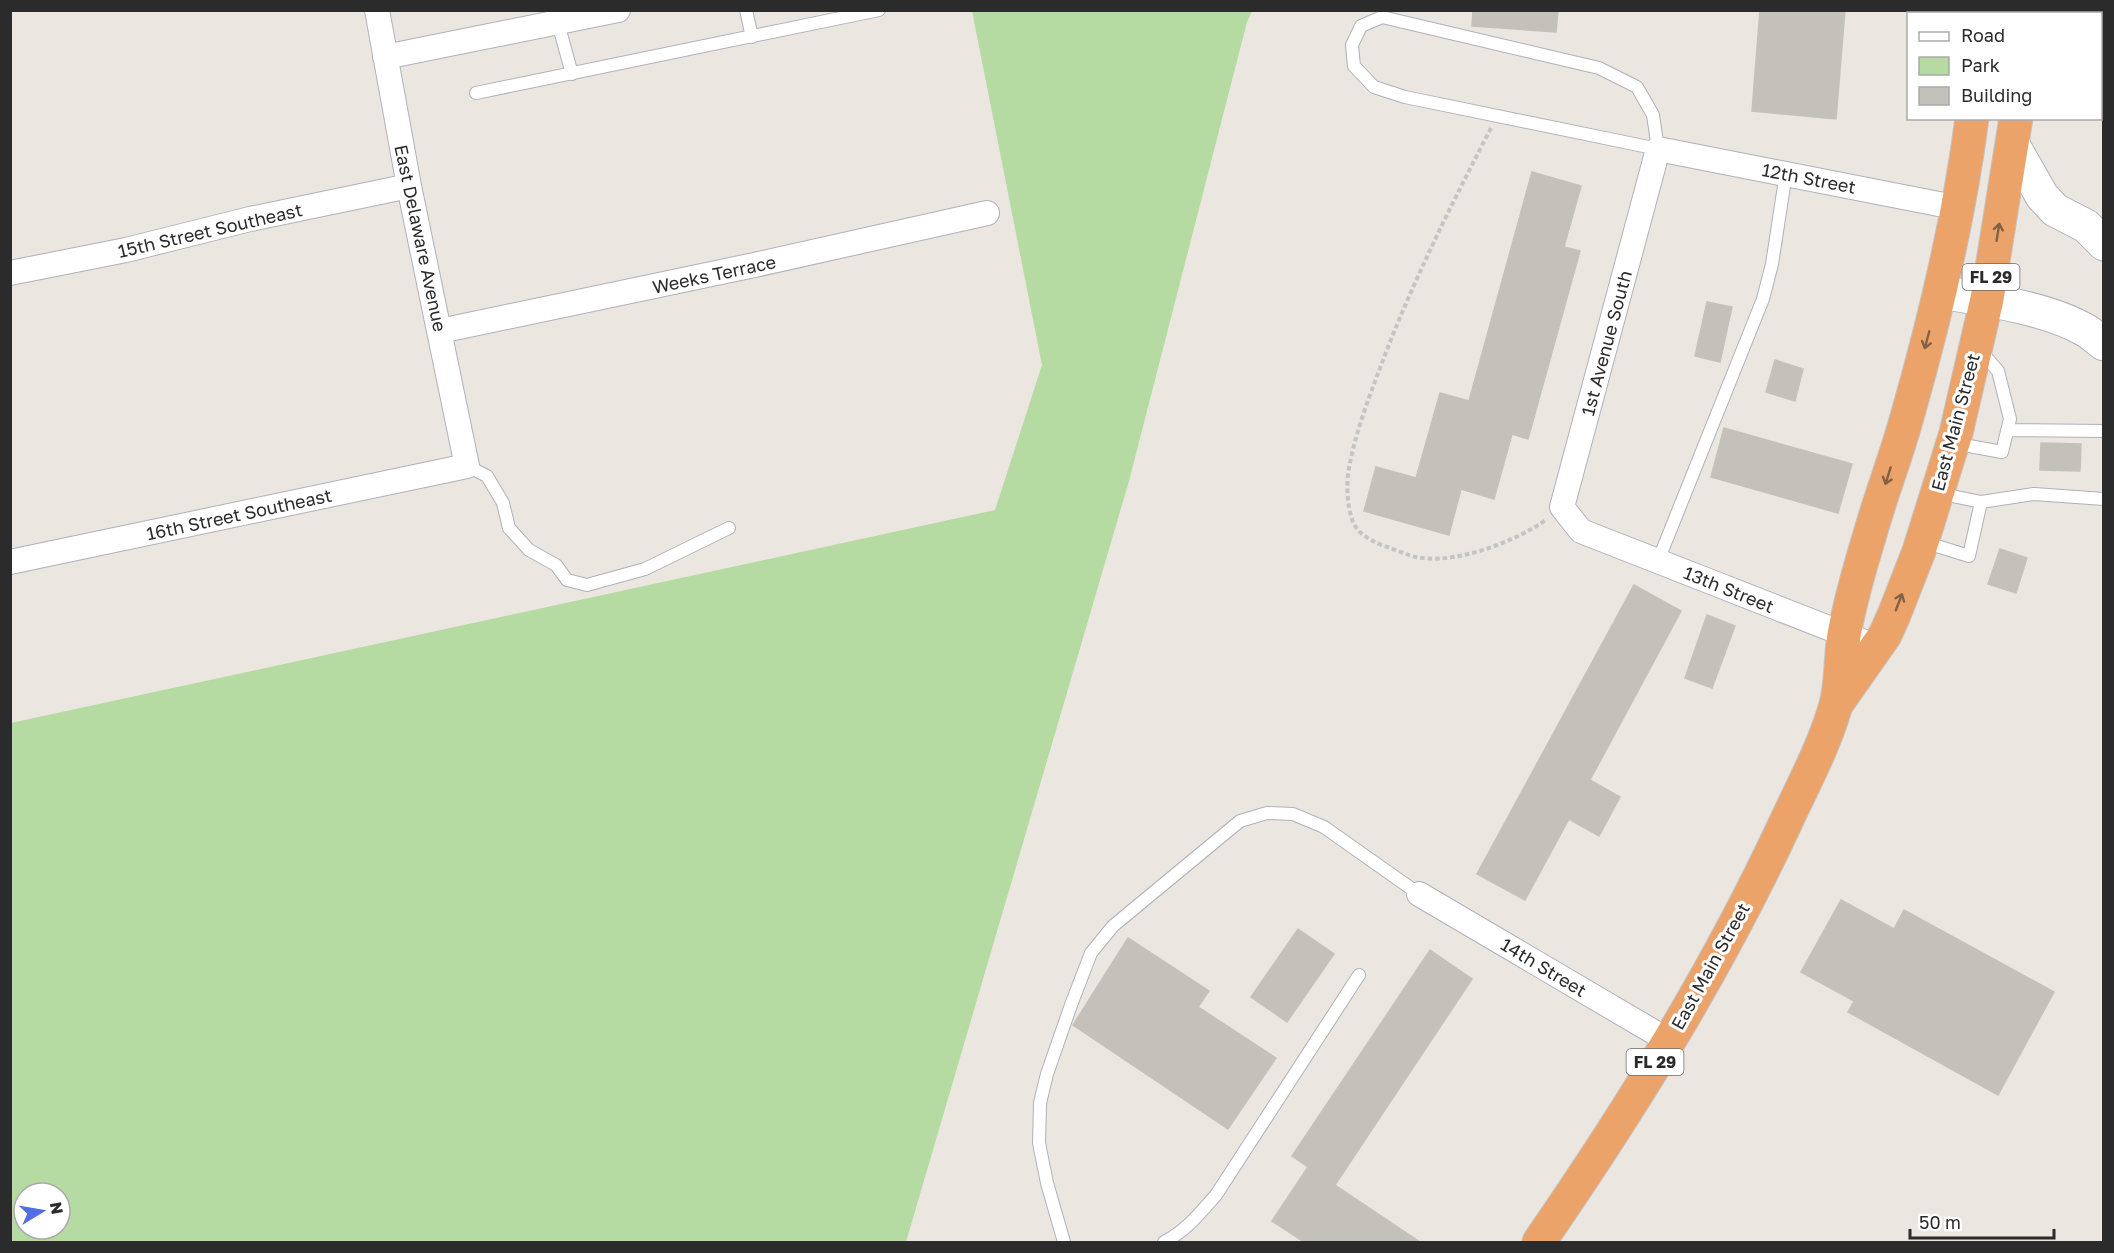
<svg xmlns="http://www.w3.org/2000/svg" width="2114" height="1253" font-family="'Golos Text',sans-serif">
<rect width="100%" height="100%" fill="#ebe6df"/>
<!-- green -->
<path fill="#b5dba2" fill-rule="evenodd" d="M972,11H1252L1247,22L1129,481L906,1242H11V723L995,510L1042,365ZM24,1193H60V1229H24Z
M2058,11H2103V76L2101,77L2100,14L2058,13Z"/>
<!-- building -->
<path fill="#c4c0ba" stroke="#c6c2b9" stroke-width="1.5" d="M1473,10H1558L1556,32L1472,26Z
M1760,10H1845L1836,119L1752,111Z
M1532,172L1581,186L1564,247L1580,251L1528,439L1512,434L1494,499L1461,489L1449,535L1364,511L1376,467L1416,478L1440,393L1469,401Z
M1707,302L1732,307L1720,362L1695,356Z
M1775,360L1803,369L1795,401L1766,392Z
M1724,428L1852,464L1838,513L1711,477Z
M2041,443L2081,444L2080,471L2040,470Z
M2000,549L2027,558L2016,593L1988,584Z
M1634,585L1681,611L1590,780L1620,797L1599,836L1569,819L1525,900L1477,874Z
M1707,615L1735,626L1712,688L1685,678Z
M1841,900L1894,929L1904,910L2054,992L1998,1095L1848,1012L1854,1001L1801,972Z
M1298,929L1334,954L1287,1022L1251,997Z
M1128,938L1209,991L1198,1007L1276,1058L1228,1129L1073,1025Z
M1430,950L1472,979L1335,1185L1420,1242H1304L1272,1221L1308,1167L1292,1156Z"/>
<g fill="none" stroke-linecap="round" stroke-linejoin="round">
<!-- lane casing -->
<g stroke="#afb1ba" stroke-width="14">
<path id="lane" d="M746,10L752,37
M1382,17L1599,68L1637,87L1653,115L1658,149L1405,97L1374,87L1354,66L1352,45L1361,26Z
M558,23L572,74
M476,93L879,10
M2007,430L2104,431
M1953,443L2002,452L2010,419L1998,371L1979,349
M467,466L487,476L503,503L509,528L529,550L556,565L567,580L587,585L645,569L729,528
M1981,502L2034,494L2104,499
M1924,542L1969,556L1981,502L1938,493
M1658,561L1763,299L1772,264L1786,173
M1064,1242L1047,1183L1039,1143L1040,1103L1047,1074L1071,1005L1091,953L1113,926L1240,821L1267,813L1293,814L1324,827L1419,894
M1164,1242C1186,1231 1200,1213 1216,1195L1359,975"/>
</g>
<!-- street casing -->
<g stroke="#afb1ba" stroke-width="26">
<path id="street" d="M385,57L618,10
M10,273L126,250L250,219L409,186
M440,331L759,264L987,213
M10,562L467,466L409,186L377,10
M1877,647L1581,531L1562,507L1658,149L1959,208
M1419,894L1669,1041"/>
</g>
<!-- secondary casing -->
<g stroke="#afb1ba" stroke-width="35">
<path id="secondary" d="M2013,145L2042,196L2055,210L2086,226L2104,244
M1940,292C1983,299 2047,308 2085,330C2091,333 2097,339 2104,344"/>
</g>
<!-- highway casing -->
<g stroke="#c4c4c4" stroke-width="35">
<path id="highway" d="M1985,14V10
M2030,14L2031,10
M1838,702L1885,635L1894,615L1919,551L1956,433L1987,299L2016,118
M1539,1242C1630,1110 1716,972 1784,826C1802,787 1823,749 1835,708C1842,685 1840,659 1844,635C1850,601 1860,567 1870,534C1881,495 1896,457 1907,417C1935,319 1959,220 1972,118"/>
</g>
<!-- path -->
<path stroke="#c4c4c4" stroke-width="4" stroke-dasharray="4.5 3" stroke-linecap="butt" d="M1491,128C1450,207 1411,285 1380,368C1368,400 1355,434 1349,468C1346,485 1347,506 1353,522C1361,541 1389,547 1406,554C1444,570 1516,542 1547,519"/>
<!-- lane -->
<use href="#lane" stroke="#fff" stroke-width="12"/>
<!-- street -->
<use href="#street" stroke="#fff" stroke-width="24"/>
<!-- secondary -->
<use href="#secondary" stroke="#fff" stroke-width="33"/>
<!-- highway -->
<use href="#highway" stroke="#eba36a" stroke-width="33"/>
</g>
<!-- one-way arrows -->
<defs><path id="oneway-shaft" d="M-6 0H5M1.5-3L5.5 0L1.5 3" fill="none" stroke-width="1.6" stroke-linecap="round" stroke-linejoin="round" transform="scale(1.5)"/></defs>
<g stroke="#816147">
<use href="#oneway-shaft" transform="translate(1998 232) rotate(-81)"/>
<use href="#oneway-shaft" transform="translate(1927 340) rotate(105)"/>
<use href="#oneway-shaft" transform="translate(1888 476) rotate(107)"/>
<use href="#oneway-shaft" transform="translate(1899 602) rotate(-69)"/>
</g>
<g text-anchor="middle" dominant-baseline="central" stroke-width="6" stroke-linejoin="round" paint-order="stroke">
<!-- shield labels -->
<g fill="#fff" stroke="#6b6b6b" stroke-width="1.5">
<rect x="1962.5" y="264" width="57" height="26" rx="4.5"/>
<rect x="1626.5" y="1049" width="57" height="26" rx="4.5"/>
</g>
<g font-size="16" font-weight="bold" fill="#2b2b2b">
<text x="1991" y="277">FL 29</text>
<text x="1655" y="1062">FL 29</text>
</g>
<!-- street labels -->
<g font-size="18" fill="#2b2b2b" stroke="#fff">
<text transform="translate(1809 178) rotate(11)">12th Street</text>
<text transform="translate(210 230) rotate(-13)">15th Street Southeast</text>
<text transform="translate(421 238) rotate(78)">East Delaware Avenue</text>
<text transform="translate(714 274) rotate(-12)">Weeks Terrace</text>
<text transform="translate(1606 343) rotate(-75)">1st Avenue South</text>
<text transform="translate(1955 422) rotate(-75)">East Main Street</text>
<text transform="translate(239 514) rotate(-12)">16th Street Southeast</text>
<text transform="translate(1729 589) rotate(22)">13th Street</text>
<text transform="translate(1710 966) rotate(-61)">East Main Street</text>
<text transform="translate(1544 967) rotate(31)">14th Street</text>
</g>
</g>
<!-- border -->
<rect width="2114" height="1253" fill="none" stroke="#2b2b2b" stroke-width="24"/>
<!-- legend -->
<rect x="1907" y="12" width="195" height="108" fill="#ffffff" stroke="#aaaaaa" stroke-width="1.5"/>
<rect x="1919" y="32" width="30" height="9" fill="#ffffff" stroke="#aaaaaa" stroke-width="1.5"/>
<text x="1961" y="42" font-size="18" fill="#2b2b2b">Road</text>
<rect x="1919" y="57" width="30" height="18" fill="#b5dba2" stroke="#aaaaaa" stroke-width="1.5"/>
<text x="1961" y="72" font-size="18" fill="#2b2b2b">Park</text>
<rect x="1919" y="87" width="30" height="18" fill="#c4c0ba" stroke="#aaaaaa" stroke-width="1.5"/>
<text x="1961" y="102" font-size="18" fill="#2b2b2b">Building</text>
<!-- north arrow -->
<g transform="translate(42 1211) rotate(79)"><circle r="28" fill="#ffffff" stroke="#aaaaaa" stroke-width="1.5"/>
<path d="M0-4.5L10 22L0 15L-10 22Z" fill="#536de4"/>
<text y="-9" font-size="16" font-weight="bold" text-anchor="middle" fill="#2b2b2b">N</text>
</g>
<!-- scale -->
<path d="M1910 1229v9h144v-9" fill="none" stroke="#2b2b2b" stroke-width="3"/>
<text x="1919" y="1229" font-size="18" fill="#2b2b2b" stroke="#ffffff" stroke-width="4.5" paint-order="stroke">50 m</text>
</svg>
